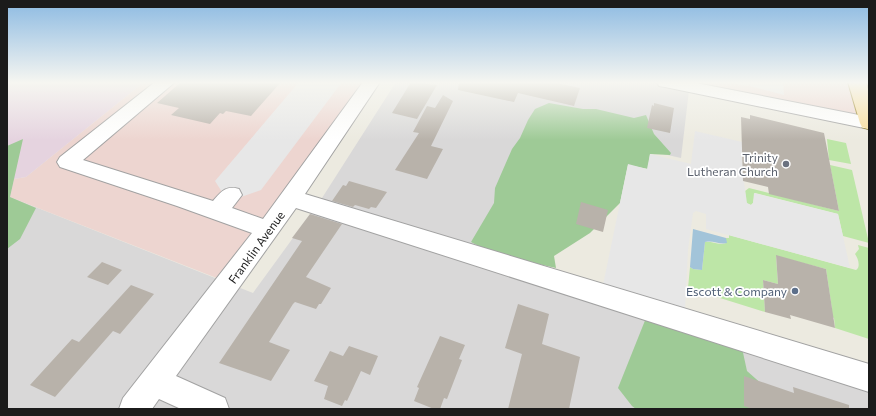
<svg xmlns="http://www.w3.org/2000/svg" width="876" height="416" font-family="Commissioner,sans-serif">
<rect width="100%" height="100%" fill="#eceae0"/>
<!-- residential -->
<path fill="#d9d8d8" d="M396,82H690L681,158L578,135L538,267L869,388V409H7V200L10,197L253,293L322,198Z"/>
<!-- commercial -->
<path fill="#edd5d0" d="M144,82H368L227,282L10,197L14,179L26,177Z
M690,82H726L749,86V82H854L866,120L690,85Z"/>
<!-- industrial -->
<path fill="#e5d3df" d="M7,82H144L26,177L14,179L10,197L7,200Z"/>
<!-- grass -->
<path fill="#bde6a7" d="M827,139L846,143L851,164L829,160Z
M830,165L852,170L869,243L843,236L838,214L755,193L753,203L751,205L746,203L745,191L749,188L839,211Z
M729,235L856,270C861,267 858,258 855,254L859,249L858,245L869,248V339L835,328L834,318L830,316L832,309L826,269L776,256L778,284L763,280L765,312L688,288L690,267L693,269L702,270L705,242C712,241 719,246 726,243V238H729Z"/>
<!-- forest -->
<path fill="#9eca96" d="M549,103L583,109H596L634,118L646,115L654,134L671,153L670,155L650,154L648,169L628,165L620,203L590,233L554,256L556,268L494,254L471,242L494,203L495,188L512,149L520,138L528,120L535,109Z
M23,139L10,197L36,208L20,239L7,249V146Z
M646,318L742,348L747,371L790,409H636L632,406L618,388Z"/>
<!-- parking -->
<path fill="#e7e7e7" d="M299,82H342L261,190L241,197L222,192L215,181Z
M749,82H783L784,95L750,86Z
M695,131L742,142L743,181L744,182L747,203L751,205L753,203L754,193L838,214L850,268L706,229V214L696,211L693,213L688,250L685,310L603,285L628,164L647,169L650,154L691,164Z"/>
<!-- water -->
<path fill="#a2c4d9" d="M693,229L726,238L727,243C720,245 713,240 705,242L702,270L693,269L690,267Z"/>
<!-- building -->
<path fill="#b8b2aa" d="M181,82H281L251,116L226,111L223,114L220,113L210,124L171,115L179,108L157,103Z
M411,82L437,85L417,119L392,113Z
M459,82H552L580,88L574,106L518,93L514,102L458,90Z
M443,95L453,101L431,146L443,149L427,179L395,170L419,133L413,132L427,106L435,108Z
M654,103L674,108L670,133L647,128L652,105L654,106Z
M750,115L824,133L839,211L769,194L768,187L743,181L741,117L750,119Z
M349,181L387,192L376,208L371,207L369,209L355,205L353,207L332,201L343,185L346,186Z
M581,202L608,210L603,232L576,224Z
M310,214L342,224L306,277L331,288L321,304H319L316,309L295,302L293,304L269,342L290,350L271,381L219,363L302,241L292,238Z
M776,255L826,269L835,328L790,315L791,319L765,312L763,280L778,284Z
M102,262L122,270L108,285L87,277Z
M131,285L154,294L120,334L113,331L55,397L30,385L72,339L79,342Z
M518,304L549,314L542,344L580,357L569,409H508L522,354L505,348Z
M440,336L465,345L459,359L462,360L447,399L444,398L440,409H434L414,401L419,388L417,387Z
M349,346L378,356L370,375L361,371L347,401L345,400L342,406L324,399L328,386L314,381L330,351L343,356Z
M744,376L794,393L793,387L849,405V409H752L744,406Z"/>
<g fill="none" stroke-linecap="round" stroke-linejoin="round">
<!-- minor casing -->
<g stroke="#a2a2a2" stroke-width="2">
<path id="minor" d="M155,82H175L83,160L213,201C221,192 226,185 239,189L242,195L232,208L263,219L363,82H380L305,194L869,364V392L296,208L176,376L225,398L229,409H181L159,399L152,409H119L123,398L252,233L177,206L60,167L57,162L60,157Z
M657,82H691L869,117V129L665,87L659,86Z"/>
</g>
<!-- major casing -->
<g stroke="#8c7305" stroke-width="2">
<path id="major" d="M848,82H866L869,93V129L862,127L860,123Z"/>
</g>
<!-- minor -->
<use href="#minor" fill="#fff" fill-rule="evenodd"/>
<!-- major -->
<use href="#major" fill="#f8dd9a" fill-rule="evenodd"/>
</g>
<!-- sky -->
<linearGradient id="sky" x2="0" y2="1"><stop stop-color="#8cbae2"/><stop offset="0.59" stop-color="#f6f6f1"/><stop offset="1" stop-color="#f6f6f1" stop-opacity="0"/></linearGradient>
<rect width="876" height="140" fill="url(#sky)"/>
<!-- markers -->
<circle fill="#6b7280" stroke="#fff" stroke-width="1.5" cx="786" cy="164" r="4"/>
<circle fill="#5c6f8a" stroke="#fff" stroke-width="1.5" cx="795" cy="291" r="4"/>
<g text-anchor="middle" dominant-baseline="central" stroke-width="3.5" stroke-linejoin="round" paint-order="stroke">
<!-- worship labels -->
<g font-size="12" fill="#5b616d" stroke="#fff" text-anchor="end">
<text x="778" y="157">Trinity<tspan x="778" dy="14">Lutheran Church</tspan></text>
</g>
<!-- street labels -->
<g font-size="12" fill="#1b1b1b" stroke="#fff">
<text transform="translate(256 247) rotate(-54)">Franklin Avenue</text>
</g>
<!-- service labels -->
<g font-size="12" fill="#4e5e75" stroke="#fff" text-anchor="end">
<text x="787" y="291">Escott &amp; Company</text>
</g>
</g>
<!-- border -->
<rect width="876" height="416" fill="none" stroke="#1b1b1b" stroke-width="16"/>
</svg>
